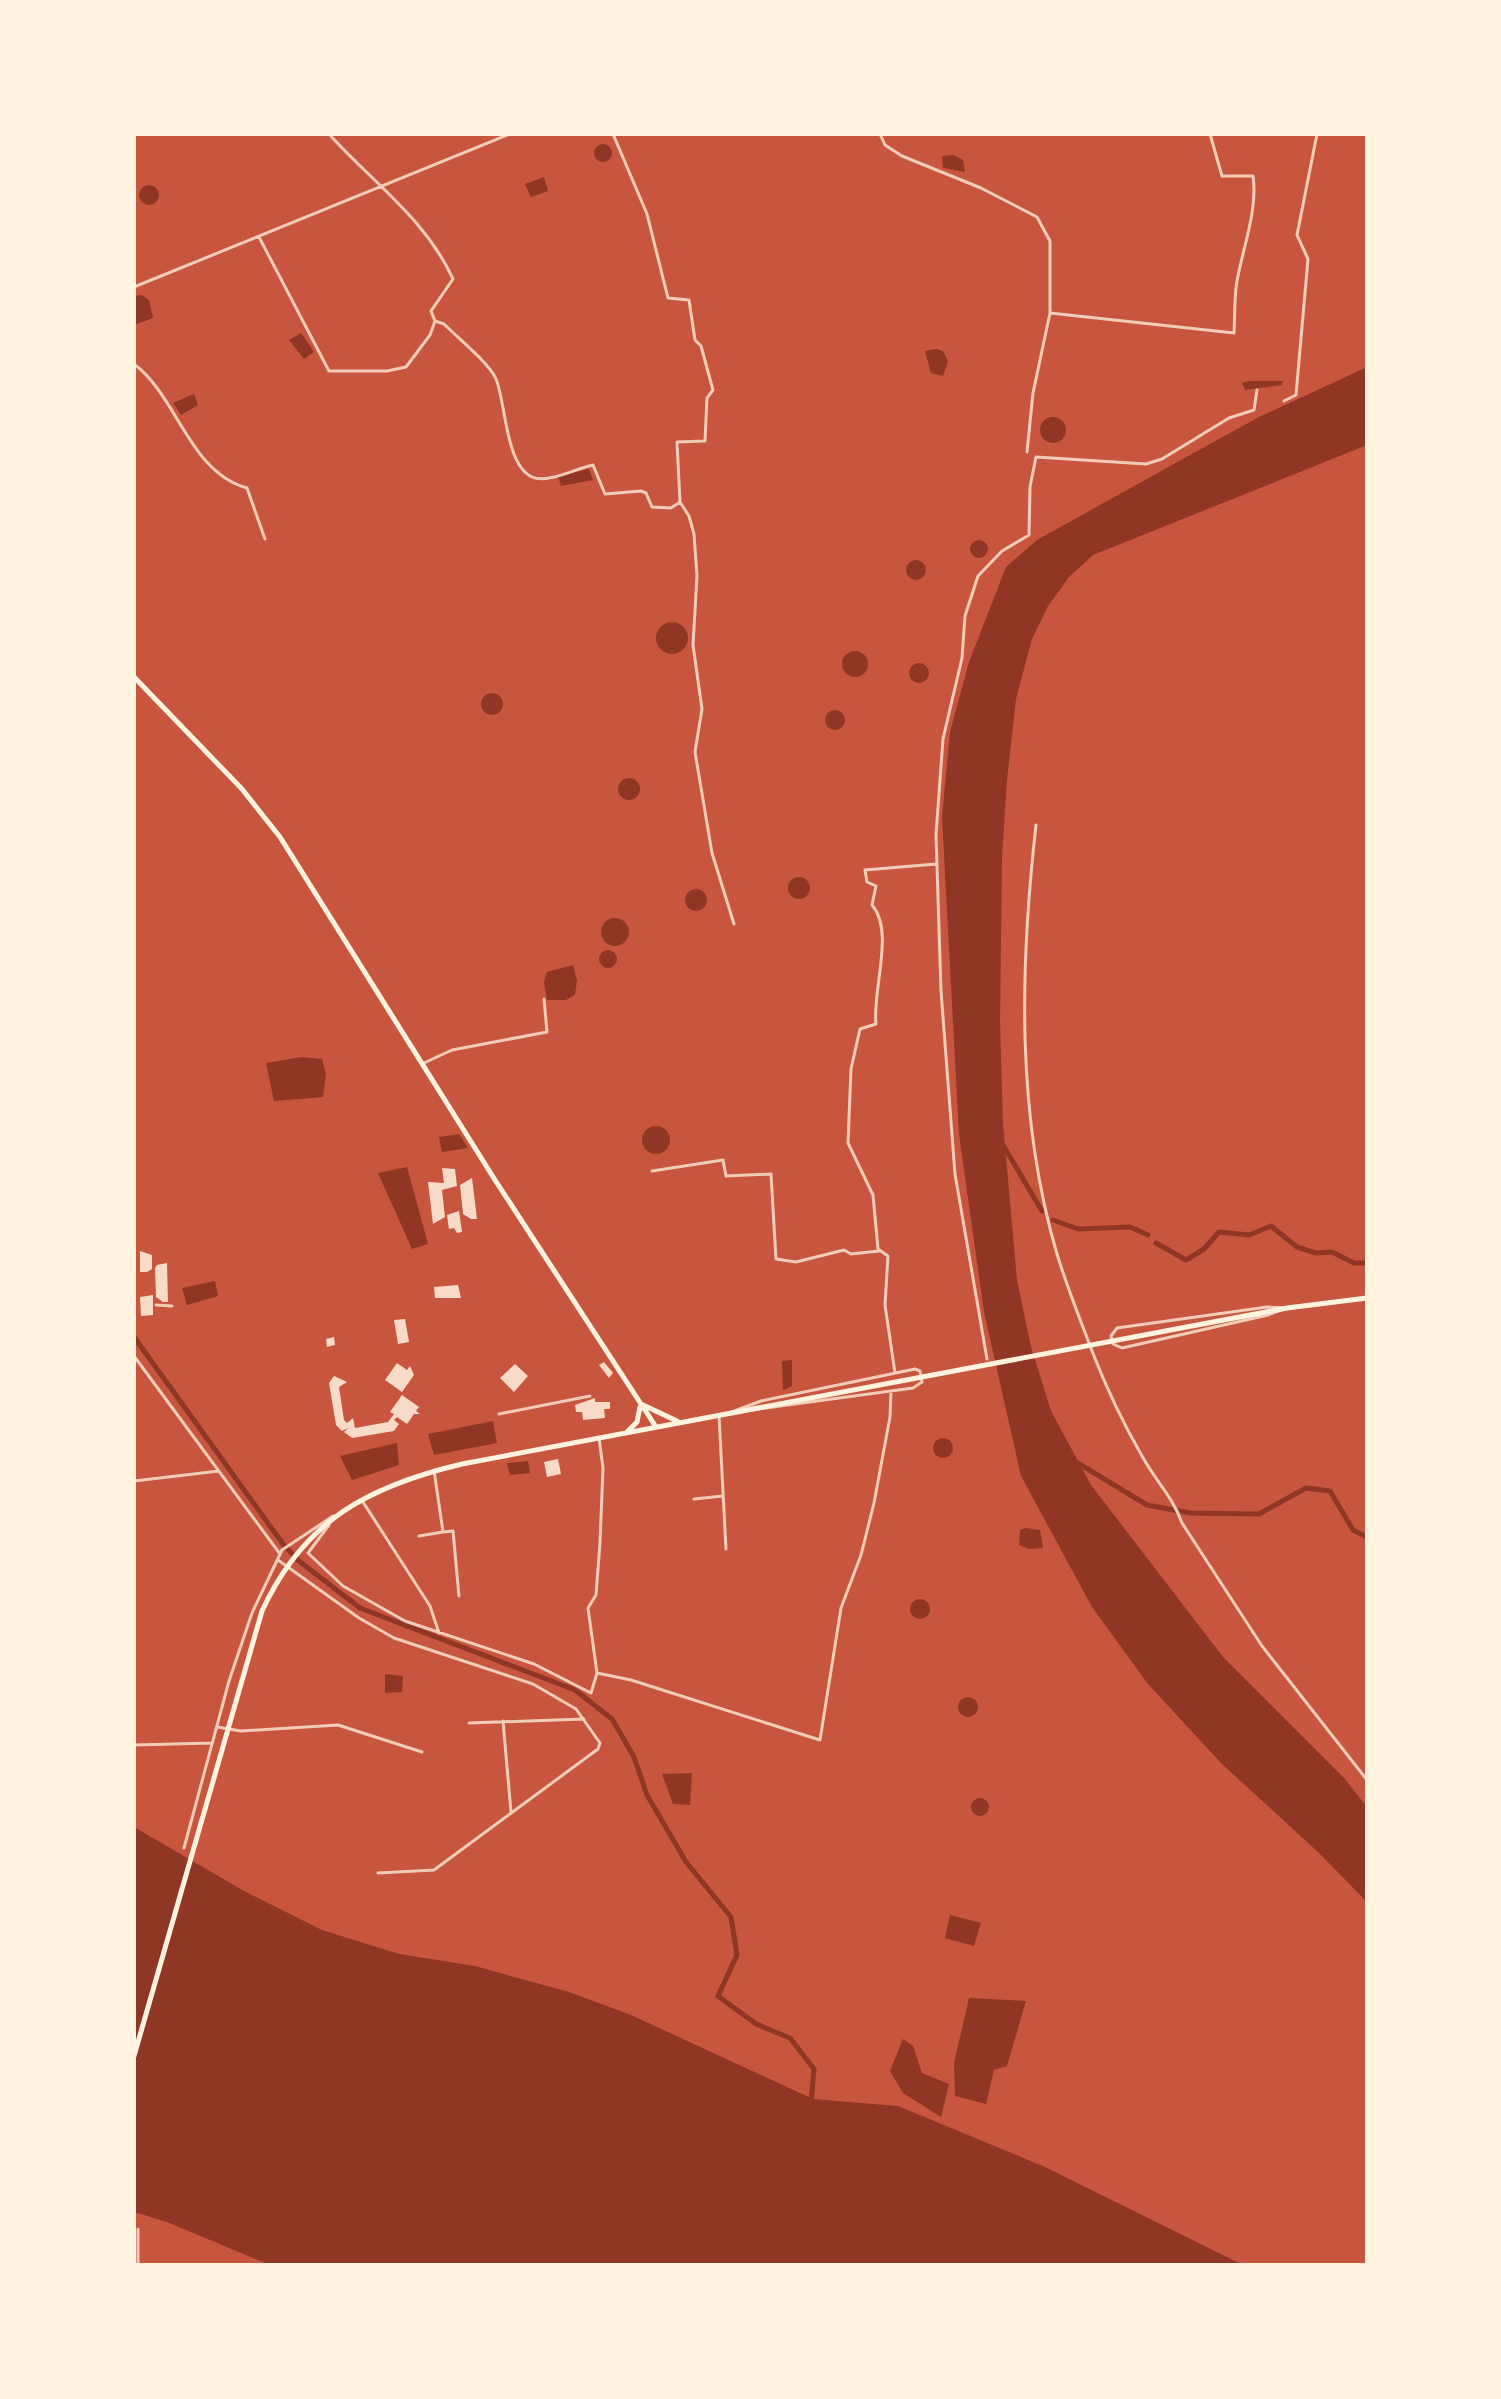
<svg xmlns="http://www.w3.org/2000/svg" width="1501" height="2399" font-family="'Space Grotesk',sans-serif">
<rect width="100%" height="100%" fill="#c8553d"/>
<!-- water -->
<path fill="#8f3625" d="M594 153a9 9 0 1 1 18 0a9 9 0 1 1-18 0Z
M953,155L963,160L965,172L943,168L942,156Z
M544,177L548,191L531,197L525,184Z
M139 195a10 10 0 1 1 20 0a10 10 0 1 1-20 0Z
M142,295L149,300L153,318L134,325V296Z
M301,333L314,352L304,359L289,340Z
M936,349L943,351L948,361L943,376L931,373L925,351Z
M1367,367V445L1093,555L1069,577L1048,606L1032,639L1016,699L1007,780L1002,856L1000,1022L1003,1124L1017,1280L1031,1347L1051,1411L1091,1485L1223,1657L1344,1778L1367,1807V1902L1318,1852L1222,1764L1148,1684L1092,1607L1021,1476L984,1312L959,1134L942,817L950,732L969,662L1006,567L1037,540L1190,455L1259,417Z
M1249,381H1283L1282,385L1245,390L1242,383Z
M194,394L198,405L181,415L173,403Z
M1040 430a13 13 0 1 1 26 0a13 13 0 1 1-26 0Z
M589,469L593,480L561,486L558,476Z
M970 549a9 9 0 1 1 18 0a9 9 0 1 1-18 0Z
M906 570a10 10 0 1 1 20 0a10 10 0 1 1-20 0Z
M656 638a16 16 0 1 1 32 0a16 16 0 1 1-32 0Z
M842 664a13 13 0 1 1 26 0a13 13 0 1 1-26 0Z
M909 673a10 10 0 1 1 20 0a10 10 0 1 1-20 0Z
M481 704a11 11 0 1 1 22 0a11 11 0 1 1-22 0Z
M825 720a10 10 0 1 1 20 0a10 10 0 1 1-20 0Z
M618 789a11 11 0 1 1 22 0a11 11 0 1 1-22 0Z
M788 888a11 11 0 1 1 22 0a11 11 0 1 1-22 0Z
M685 900a11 11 0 1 1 22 0a11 11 0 1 1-22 0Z
M601 932a14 14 0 1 1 28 0a14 14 0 1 1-28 0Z
M599 959a9 9 0 1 1 18 0a9 9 0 1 1-18 0Z
M573,965L577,980L575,995L566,1000H547L544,982L547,972Z
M301,1057L322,1059L326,1074L323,1097L274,1101L266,1063Z
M642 1140a14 14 0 1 1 28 0a14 14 0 1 1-28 0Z
M459,1134L468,1148L442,1152L439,1137Z
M407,1167L428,1244L412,1249L378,1173Z
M215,1281L218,1296L187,1305L182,1288Z
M792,1360V1386L783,1390L782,1361Z
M493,1421L497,1443L434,1455L428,1434Z
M933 1448a10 10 0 1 1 20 0a10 10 0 1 1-20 0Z
M397,1443L399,1465L352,1480L340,1456Z
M528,1461L530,1473L510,1475L507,1463Z
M1026,1528L1040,1530L1043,1548L1029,1549L1019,1545L1020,1530Z
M910 1609a10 10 0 1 1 20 0a10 10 0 1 1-20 0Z
M385,1674L403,1676L402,1692L385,1693Z
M958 1707a10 10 0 1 1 20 0a10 10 0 1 1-20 0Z
M692,1773L690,1805L673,1804L662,1774Z
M971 1807a9 9 0 1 1 18 0a9 9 0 1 1-18 0Z
M134,1827L244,1891L322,1930L399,1954L475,1966L569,1992L631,2015L813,2099L898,2106L1045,2167L1243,2265H270L167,2222L134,2212Z
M950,1915L981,1923L974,1946L945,1938Z
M969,1998L1026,2001L1007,2066L994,2070L986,2104L955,2096L954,2063Z
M903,2039L913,2046L922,2073L949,2084L941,2117L903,2093L890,2071Z"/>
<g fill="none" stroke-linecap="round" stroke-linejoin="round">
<!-- canal -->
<path stroke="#8f3625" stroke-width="5" d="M1003,1145L1042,1211
M1053,1220L1078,1229L1130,1227L1148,1235
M1156,1243L1186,1260L1204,1249L1219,1232L1249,1235L1271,1226L1297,1247L1316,1253L1332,1252L1354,1263H1367
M134,1337L283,1544L299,1561L360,1608L575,1690L612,1719L634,1757L647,1795L686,1862L731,1917L737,1955L718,1996L756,2024L790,2038L814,2069L811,2103
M1076,1462L1147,1505L1190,1513L1259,1514L1306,1488L1330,1491L1353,1530L1367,1537"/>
</g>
<!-- building -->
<path fill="#f7dbc8" d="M442,1168L455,1169L457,1186L442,1190L445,1217L433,1224L428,1182L444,1183Z
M472,1178L477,1219H471L463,1214L460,1185Z
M459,1211L462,1232L457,1233L454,1228L449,1229L447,1215Z
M140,1251L152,1255V1269L147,1272H140Z
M167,1263L168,1302H163L156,1297L155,1268L157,1265Z
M458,1285L461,1298H435L434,1287Z
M153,1295V1315L141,1316L140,1297Z
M405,1319L409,1342L398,1344L394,1320Z
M334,1337L335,1345L327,1347L326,1339Z
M604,1362L613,1373L609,1378L599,1365Z
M397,1363L407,1370L410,1366L414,1375L402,1392L385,1380Z
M515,1364L528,1376L514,1392L500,1378Z
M334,1376L347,1382L339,1387L344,1420L347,1423L353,1418L355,1428L388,1422L394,1414L390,1412L402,1395L419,1407L416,1411L420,1414H414L407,1424L397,1417L394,1420L399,1424L394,1431L352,1438L344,1432L348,1428L342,1431L336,1425L329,1383Z
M595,1398V1402H610V1409H604L605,1418L583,1420L582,1412H576L575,1405Z
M558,1459L561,1474L547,1477L544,1462Z"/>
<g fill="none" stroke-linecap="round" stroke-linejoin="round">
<!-- minor -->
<path stroke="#f1ccb7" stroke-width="3" d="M329,134C372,182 425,218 453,279L431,311L435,321L444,324C458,338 489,363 496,379C506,403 505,464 532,477C547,484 577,468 593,465L605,494L641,491L646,493L652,507L671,508L680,502L677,442L705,441L707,398L713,390L701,346L695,340L689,300L668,298L647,214L613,134
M880,134L885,145L902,156L981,188L1037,217L1050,241V313L1234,333C1235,316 1234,298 1237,281C1243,247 1258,210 1253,176H1222L1210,134
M259,237L329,371H387L406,367L430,335L435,321
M134,287L510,134
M134,364C178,397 189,472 247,488L265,539
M1284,401L1296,395L1308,259L1297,235L1317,134
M1027,452L1033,393L1050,313
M680,502L689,516L694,534L697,576L693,645L702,709L695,752L712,853L734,924
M1036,825C1020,967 1016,1115 1057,1254C1067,1287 1080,1319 1092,1351C1106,1387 1123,1423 1142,1456C1155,1480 1173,1497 1182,1523L1262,1646L1367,1780
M424,1063L452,1050L547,1032L544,999
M652,1171L723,1160L726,1176L771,1174L776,1259L796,1262L844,1250L851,1254L879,1251
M156,1305L172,1306
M1267,1307L1287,1308L1268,1315L1122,1348L1113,1344L1111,1336L1117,1328Z
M134,1356L280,1554
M987,1359L955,1174L941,991L936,835L943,739L962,658L965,616L978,576L1002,551L1029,535L1030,487L1036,457L1146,464L1162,459L1229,418L1254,410L1257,390
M915,1369L920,1371L922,1382L913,1388L729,1413L761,1401Z
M895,1373L885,1305L888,1256L878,1249L873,1195L848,1143L851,1069L860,1029L876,1024C872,990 895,931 872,905L876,886L867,882L865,870L936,864
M499,1414L590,1396
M719,1415L726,1549
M434,1470L443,1532L453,1531L459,1596
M134,1481L219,1471
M694,1499L723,1496
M363,1502L430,1606L439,1633
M329,1525L308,1553L343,1586L405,1621L534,1664L591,1693L597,1673L588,1608L596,1595L600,1543L603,1468L599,1438
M419,1536L443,1532
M278,1560L359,1618L394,1638L533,1684L576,1709L600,1743L598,1749L434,1870L378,1873
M597,1673L631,1680L820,1740L841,1608L861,1555L874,1503L890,1417L891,1391
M503,1721L511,1812
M469,1723L584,1719
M217,1727L241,1731L338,1725L422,1752
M134,1745L212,1743
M184,1848L229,1681L252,1613L282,1550L333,1516
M138,2229V2265"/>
<!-- trunk -->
<path stroke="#fff3e0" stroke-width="5" d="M134,677L242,789L280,837L495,1180L656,1427
M643,1405L677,1421
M627,1432L637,1422L640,1407
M134,2056L262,1611C304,1520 369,1486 462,1464L1287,1308L1367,1298"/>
</g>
<!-- border -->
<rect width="1501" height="2399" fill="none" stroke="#fff3e0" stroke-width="272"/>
</svg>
